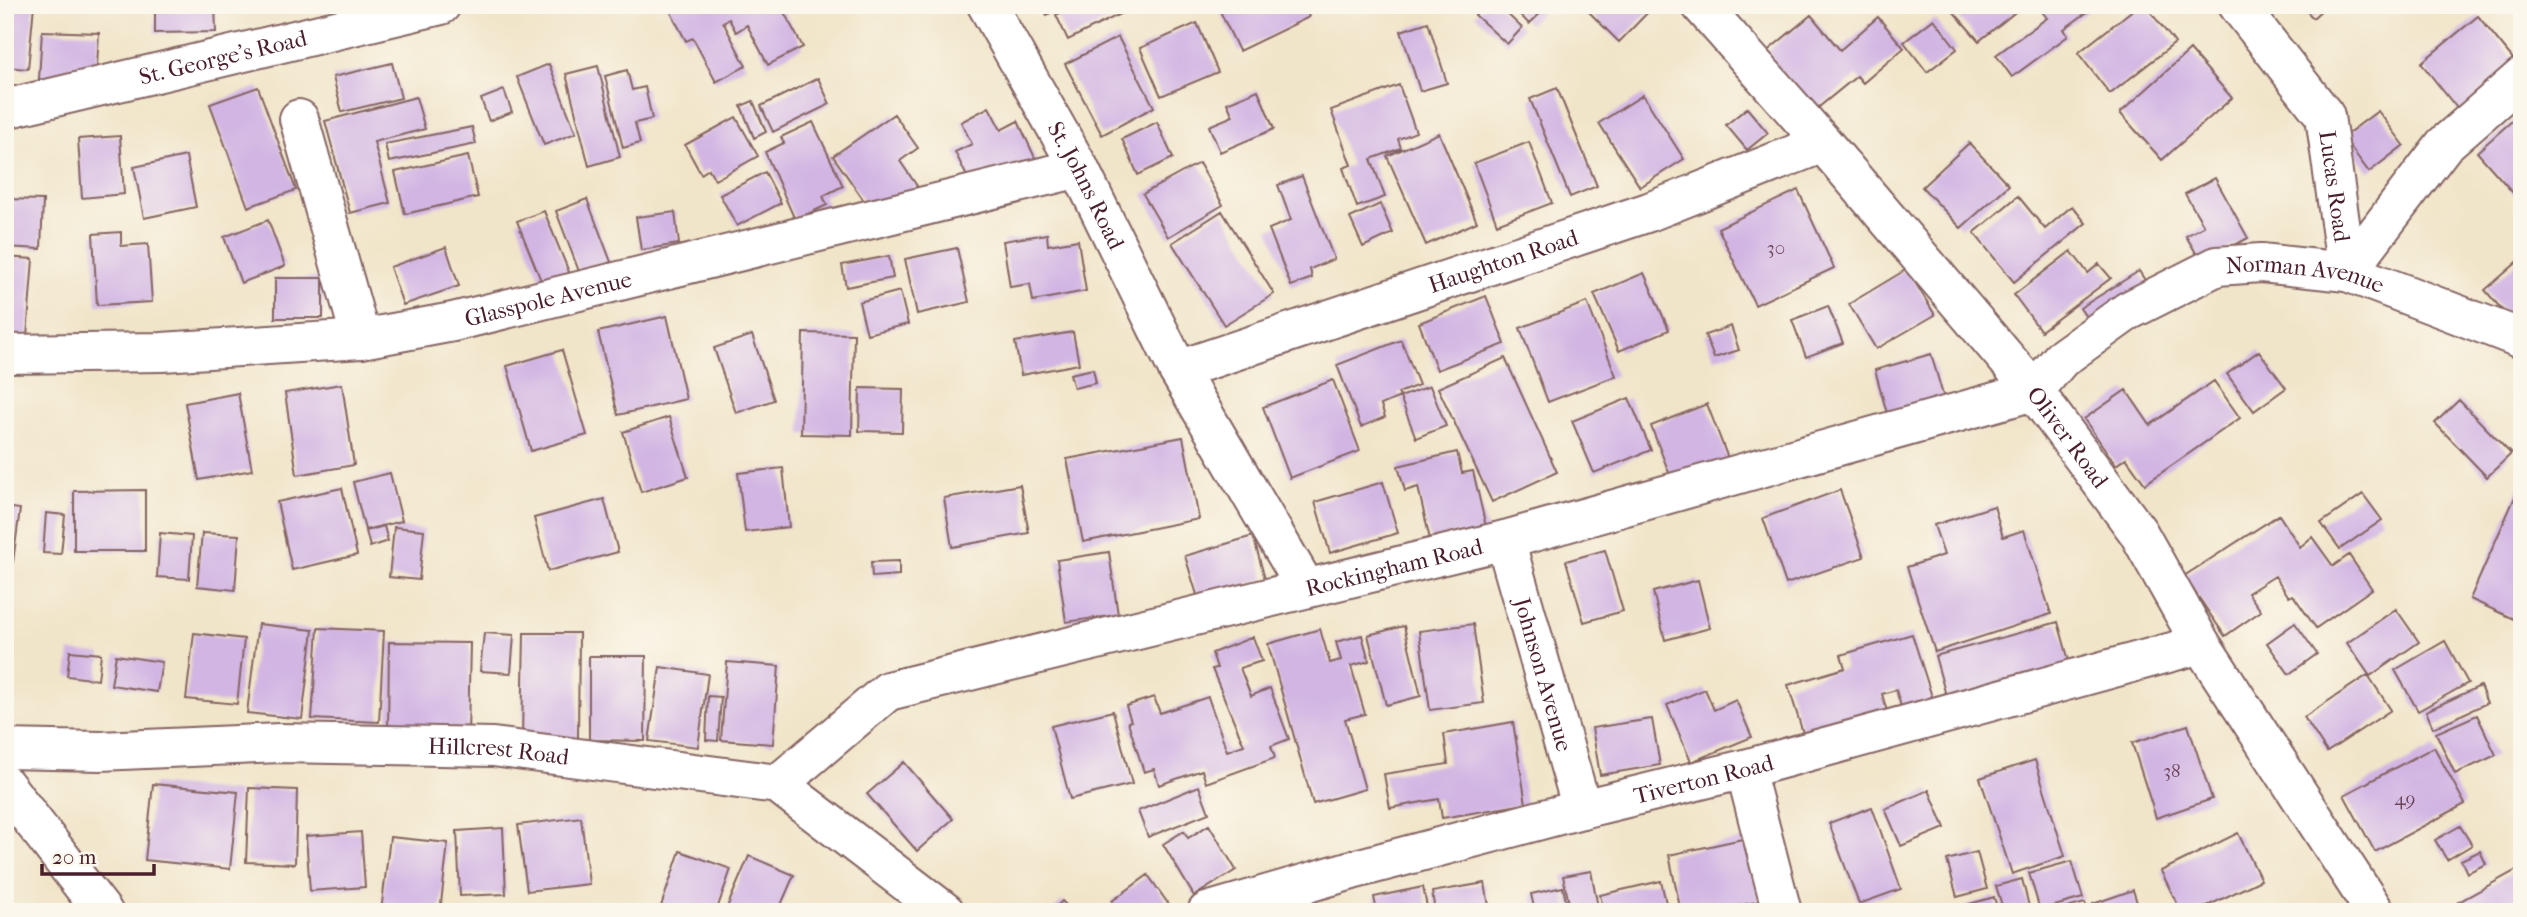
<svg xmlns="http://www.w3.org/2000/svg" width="2527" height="917" font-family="'IM FELL French Canon',serif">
<rect width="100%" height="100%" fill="#fbf7ec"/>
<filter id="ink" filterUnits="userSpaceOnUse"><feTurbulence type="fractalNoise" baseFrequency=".0143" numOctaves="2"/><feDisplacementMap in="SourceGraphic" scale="14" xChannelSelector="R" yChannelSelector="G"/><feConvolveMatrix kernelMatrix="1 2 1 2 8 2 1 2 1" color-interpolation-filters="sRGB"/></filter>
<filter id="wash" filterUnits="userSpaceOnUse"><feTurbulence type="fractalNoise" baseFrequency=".00686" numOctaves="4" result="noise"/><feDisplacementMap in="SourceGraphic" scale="28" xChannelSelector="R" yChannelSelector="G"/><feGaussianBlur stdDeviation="1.57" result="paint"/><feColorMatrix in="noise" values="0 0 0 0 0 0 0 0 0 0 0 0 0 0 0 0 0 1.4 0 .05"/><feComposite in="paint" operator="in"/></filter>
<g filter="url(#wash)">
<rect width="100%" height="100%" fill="#f1e5c9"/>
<g id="blocks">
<!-- building -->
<path fill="#d2b5e3" d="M5,5H34L28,69L5,67Z
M155,5H215L216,32L155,33Z
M667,5H780L803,47L768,65L747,25L736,32L729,19L723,22L746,66L716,82L693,38L686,41Z
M1041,5H1062L1047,15Z
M1075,5H1138L1068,40L1056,15Z
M1217,5H1304L1309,17L1239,51Z
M1484,5H1498L1522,28L1507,44L1475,15Z
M1511,5H1549L1529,24Z
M1582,5H1655L1619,42Z
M1958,5H2016L2019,9L1979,41L1952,10Z
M2037,5H2097L2064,29L2068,36L2012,77L1996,55L2047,18Z
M2139,5H2145L2175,43L2110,94L2078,53Z
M2301,5H2327L2313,18Z
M1811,15L1840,50L1878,17L1904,48L1863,83L1857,76L1814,111L1765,53Z
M2478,16L2522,70L2468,122L2421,63Z
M1934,19L1957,49L1927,72L1904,42Z
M1428,22L1447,83L1420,91L1401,31Z
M1197,23L1218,72L1161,96L1140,48Z
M42,31L99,33L96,82L39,79Z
M1118,37L1154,107L1102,135L1065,64Z
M2190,50L2232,98L2162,160L2120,113Z
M392,63L401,98L342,112L333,77Z
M549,64L576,133L544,145L517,77Z
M598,66L620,157L589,166L566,74Z
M627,70L632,90L645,87L652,119L635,123L640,143L623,148L605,76Z
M818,78L830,104L773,132L761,106Z
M1399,85L1416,132L1398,139L1401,148L1371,159L1385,197L1357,207L1343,168L1351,165L1331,110Z
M258,87L296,190L248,207L210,104Z
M1557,88L1597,186L1570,197L1530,99Z
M504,90L512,112L489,121L481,99Z
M1258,90L1274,129L1220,152L1209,126L1233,116L1227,103Z
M1643,95L1684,159L1640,187L1599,123Z
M416,97L425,129L374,142L390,203L350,213L325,121Z
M753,101L766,132L754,138L741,106Z
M989,107L1001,130L1018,121L1037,162L975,193L955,152L972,144L961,122Z
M1747,108L1768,133L1747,150L1726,125Z
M2378,111L2404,145L2369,172L2343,137Z
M2522,112V203L2477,152Z
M894,114L918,148L900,161L917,186L874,215L833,156Z
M736,117L758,156L715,180L709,169L701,174L685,145Z
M813,122L843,186L823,196L827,205L795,220L765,152L784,143L781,137Z
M1157,122L1173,158L1138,175L1122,139Z
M472,127L476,144L389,162L385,144Z
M1439,133L1477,222L1426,245L1387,156Z
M120,136L124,194L82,198L78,139Z
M1529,142L1552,203L1497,224L1474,163Z
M1969,143L2009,185L1961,228L1922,187Z
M186,156L196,207L144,218L134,167Z
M468,156L478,197L405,214L395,172Z
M1199,163L1223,205L1168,237L1143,194Z
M765,172L781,203L737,226L720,195Z
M1302,176L1334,259L1310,269L1312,278L1291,286L1269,229L1291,220L1278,185Z
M2215,178L2248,238L2202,263L2186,236L2204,226L2185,194Z
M1798,190L1834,268L1755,305L1718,228Z
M2018,196L2045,229L2072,206L2086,223L2014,282L1974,233Z
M5,199L43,200L41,249L5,247Z
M587,199L611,262L580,274L556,211Z
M1380,204L1393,233L1363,247L1350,218Z
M544,211L571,277L544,288L517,221Z
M1222,211L1274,294L1224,325L1172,243Z
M675,212L679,244L641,250L636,217Z
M268,220L285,266L241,283L224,237Z
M121,232V246L148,244L152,302L97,305L93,234Z
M1047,234L1048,245L1078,240L1086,291L1033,301L1030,284L1010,287L1003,241Z
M446,247L459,286L403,305L390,267Z
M957,248L969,302L917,314L905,259Z
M2071,251L2088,273L2099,264L2111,278L2041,331L2014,295Z
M889,256L893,278L846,287L842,265Z
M5,257L33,259L27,337L5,335Z
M2522,258V318L2514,324L2485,290Z
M1907,269L1935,315L1876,349L1849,304Z
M2139,271L2161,305L2103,343L2080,308Z
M1644,273L1669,330L1619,351L1594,294Z
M275,278H323V318H275Z
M900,291L908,324L867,334L859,302Z
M1486,296L1505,344L1437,370L1419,323Z
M1587,302L1616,376L1548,402L1520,328Z
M1828,306L1843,343L1806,357L1792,320Z
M667,316L686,399L618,415L598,332Z
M1731,326L1739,350L1714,358L1705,335Z
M1073,332L1079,364L1021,375L1015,342Z
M803,333L854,334L852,435L801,434Z
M752,335L774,400L736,413L714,348Z
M1401,340L1419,385L1398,393L1400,397L1381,405L1385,417L1361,427L1337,365Z
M562,350L587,435L531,451L507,366Z
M2259,351L2286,388L2254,411L2227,374Z
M1931,354L1945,402L1888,417L1875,370Z
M1505,358L1557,472L1492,502L1438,388Z
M1093,369L1096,383L1074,388L1070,374Z
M1333,380L1360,451L1290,478L1263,407Z
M2214,381L2240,418L2145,484L2126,458L2116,465L2084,419L2126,390L2150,425Z
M342,384L354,465L297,475L285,393Z
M1430,386L1446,426L1416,438L1400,397Z
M860,388L903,389L902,432L859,431Z
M238,393L252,470L199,480L185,403Z
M1629,398L1651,450L1594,473L1572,421Z
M2459,400L2511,454L2487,477L2435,423Z
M1707,404L1729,461L1673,483L1651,426Z
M669,417L688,477L641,492L623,432Z
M1183,437L1199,519L1083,542L1067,459Z
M1457,452L1462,473L1473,471L1487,531L1431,544L1418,487L1405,491L1398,466Z
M783,468L789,527L745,532L738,473Z
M390,473L402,521L365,530L353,482Z
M2522,481V623L2470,599Z
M1383,482L1398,533L1330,553L1315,502Z
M1020,485L1029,533L952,547L944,498Z
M342,488L357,555L292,570L277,502Z
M145,490V551H74V491Z
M1840,490L1864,557L1786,584L1763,518Z
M2363,494L2382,520L2340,549L2321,523Z
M604,499L618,552L548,571L534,518Z
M1994,506L2003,537L2024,530L2051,614L1935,652L1907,567L1944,555L1934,525Z
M5,507L20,509L13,562L5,561Z
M46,513L65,515L61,554L43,553Z
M2279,515L2300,547L2312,537L2333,566L2349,555L2372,589L2316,628L2293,595L2289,597L2275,576L2248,593L2261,611L2225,636L2184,576Z
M384,526L388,541L370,547L366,531Z
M394,527L424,530L419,580L389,577Z
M160,533L192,536L189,579L157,577Z
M202,533L239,535L235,590L197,586Z
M1253,536L1265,579L1198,598L1185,556Z
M1605,550L1623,611L1584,622L1566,561Z
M1109,552L1118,615L1066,622L1057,560Z
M899,561V575L872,577L871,562Z
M1698,580L1710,628L1665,640L1653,592Z
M2396,609L2419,642L2370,676L2347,643Z
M2058,622L2075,682L1952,717L1935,656Z
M2295,623L2317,654L2289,674L2267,643Z
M258,624L313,630L302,719L247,713Z
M1473,624L1484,703L1430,710L1419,631Z
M1404,626L1421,696L1386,705L1368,635Z
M318,628L384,631L379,722L312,719Z
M1320,629L1330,663L1341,660L1336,642L1362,635L1369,661L1351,666L1365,714L1345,719L1365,789L1313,804L1268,644Z
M194,633L244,639L237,704L186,699Z
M484,633L514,635L511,673L480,671Z
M524,633H579L578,738H522Z
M1912,634L1934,703L1903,713L1896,690L1882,694L1888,715L1808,749L1788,685L1845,668L1841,655Z
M1253,637L1262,661L1240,668L1251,696L1270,688L1289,739L1271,746L1275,758L1206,783L1202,770L1159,785L1154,769L1144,772L1128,722L1131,721L1126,706L1154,697L1160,713L1208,697L1227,751L1244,745L1212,669L1217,668L1212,653Z
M2445,641L2468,683L2418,711L2395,670Z
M389,642L470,643L468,736H388Z
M70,651L101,654L98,680L67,676Z
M116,655L162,662L157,692L111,685Z
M589,656H646L645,741L589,740Z
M727,662L779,666L773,744L721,740Z
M660,667L708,674L698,747L649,741Z
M2368,675L2391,710L2327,752L2304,717Z
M2480,686L2487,703L2433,728L2426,711Z
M1705,689L1714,710L1736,700L1752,737L1691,762L1667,705Z
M708,696L721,697L718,741L706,740Z
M1113,711L1132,784L1070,799L1051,726Z
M2477,715L2496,755L2455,774L2436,733Z
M1652,719L1660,765L1600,775L1592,728Z
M1513,722L1526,804L1442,818L1439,799L1390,808L1384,774L1448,764L1444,734Z
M2188,725L2212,799L2156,818L2132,743Z
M2434,747L2465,804L2375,852L2344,795Z
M2035,760L2065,856L2012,874L1980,778Z
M904,762L953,819L917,851L867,794Z
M153,784L238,792L230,869L145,860Z
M1199,786L1209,813L1148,837L1138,811Z
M249,788L297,790L295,864L246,862Z
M1929,790L1945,828L1901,846L1885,809Z
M1872,807L1901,889L1859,904L1829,823Z
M581,817L589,884L527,891L518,825Z
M1209,825L1236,870L1194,896L1163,844L1184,831L1188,838Z
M2460,826L2472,845L2447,860L2435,840Z
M503,828L506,894L460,896L457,831Z
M361,832L365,887L310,891L306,836Z
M2238,833L2261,880L2195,912H2181L2161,871Z
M390,837L448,843L440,912H381Z
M1747,838L1760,901L1710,912H1681L1669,855Z
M680,851L731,869L716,912H659Z
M2480,851L2486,864L2467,873L2461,860Z
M1977,852L1987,889L1957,897L1947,860Z
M749,856L794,875L778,912H725Z
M2072,861L2083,898L2040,910L2029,873Z
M2522,867V912H2462L2457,903Z
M1591,871L1599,912H1571L1563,876Z
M1148,875L1174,912H1120L1112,901Z
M2022,879L2030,910L2004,912L1996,886Z
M1661,881L1668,912H1604L1600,895Z
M1485,883L1490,912H1435L1432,892Z
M1423,887L1428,912H1377L1374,897Z
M1563,887L1568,912H1535L1531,894Z
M2133,890L2140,912H2095L2093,904Z
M1994,897L1998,912H1967L1966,905Z
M1062,901L1073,912H1051Z
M2085,903L2088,912H2056V911Z"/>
</g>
</g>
<g filter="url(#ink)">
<use href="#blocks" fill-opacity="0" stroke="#846462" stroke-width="2"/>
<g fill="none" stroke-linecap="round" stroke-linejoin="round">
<!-- minor casing -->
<g stroke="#846462" stroke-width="42">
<g id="minor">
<path id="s1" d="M987,5L1079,168L1178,370L1306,588"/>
<path id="s2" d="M1701,5L1823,143L2034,391L2138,532L2201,644L2375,912"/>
<path id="s3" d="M2238,5L2325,116L2347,272"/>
<path id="s4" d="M5,109L441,5"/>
<path d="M299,119L361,339"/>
<path d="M2347,272L2444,145L2522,77"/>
<path id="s5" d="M5,354L162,352L361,339L453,322L1079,168"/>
<path id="s6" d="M1178,370L1649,212L1823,143"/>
<path id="s7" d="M1505,540L1582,809"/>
<path id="s8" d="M5,749L100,751L280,743L493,747L778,784L945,912"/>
<path d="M1745,769L1782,912"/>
<path id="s9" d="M778,784L888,691L1505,540L2034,391L2061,359L2128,311L2217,266L2261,263L2347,272L2522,339"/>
<path d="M5,785L103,912"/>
<path id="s10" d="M1207,912L1352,870L1582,809L1745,769L2201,644"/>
</g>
</g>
<!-- minor -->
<use href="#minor" stroke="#fff" stroke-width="38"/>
</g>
</g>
<g text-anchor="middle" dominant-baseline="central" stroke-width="5" stroke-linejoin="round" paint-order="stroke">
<!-- number labels -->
<g font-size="19" fill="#6c4459">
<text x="1776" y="248">30</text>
<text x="2172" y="771">38</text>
<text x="2405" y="799">49</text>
</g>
<!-- street labels -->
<g font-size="23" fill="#4a1f2b" stroke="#fbf7ec">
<text stroke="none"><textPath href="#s4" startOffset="224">St. George's Road</textPath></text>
<text stroke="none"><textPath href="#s1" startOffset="206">St. Johns Road</textPath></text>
<text stroke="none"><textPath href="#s3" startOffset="212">Lucas Road</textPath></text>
<text stroke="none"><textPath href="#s6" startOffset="343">Haughton Road</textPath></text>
<text stroke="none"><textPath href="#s9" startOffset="1642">Norman Avenue</textPath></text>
<text stroke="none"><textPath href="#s5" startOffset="548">Glasspole Avenue</textPath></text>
<text stroke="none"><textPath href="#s2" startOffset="567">Oliver Road</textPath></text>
<text stroke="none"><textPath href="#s9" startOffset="665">Rockingham Road</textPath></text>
<text stroke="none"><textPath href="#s7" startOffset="140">Johnson Avenue</textPath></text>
<text stroke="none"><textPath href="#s8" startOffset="494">Hillcrest Road</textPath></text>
<text stroke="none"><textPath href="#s10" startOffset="514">Tiverton Road</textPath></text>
</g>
</g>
<!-- margin -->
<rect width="2527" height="917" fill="none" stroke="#fbf7ec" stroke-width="28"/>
<!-- scale -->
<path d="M42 864v10h112v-10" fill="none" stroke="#4a1f2b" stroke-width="3.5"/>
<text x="52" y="864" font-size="21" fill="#4a1f2b" stroke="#fbf7ec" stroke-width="5" paint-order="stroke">20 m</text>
</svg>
